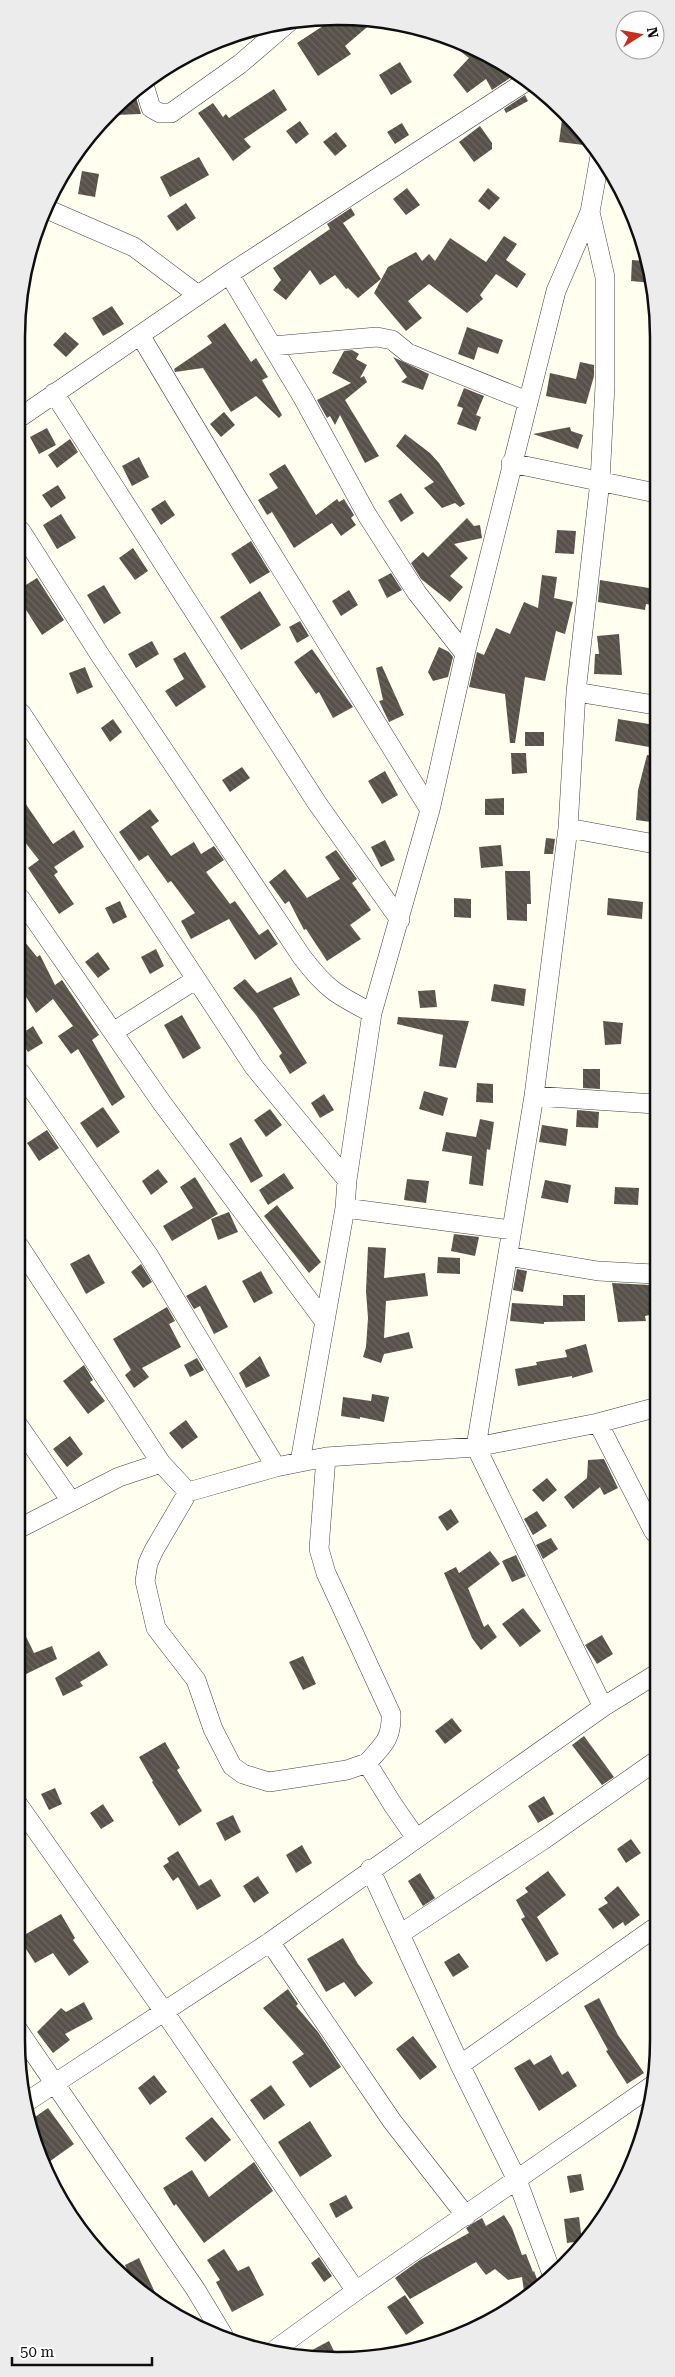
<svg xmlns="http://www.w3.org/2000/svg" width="675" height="2377" font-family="'Roboto Serif',serif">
<defs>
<pattern id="building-back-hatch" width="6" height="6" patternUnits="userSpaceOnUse" patternTransform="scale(1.25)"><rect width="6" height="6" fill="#57514a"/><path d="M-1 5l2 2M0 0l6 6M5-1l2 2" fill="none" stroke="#6a6560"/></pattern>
</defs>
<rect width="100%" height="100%" fill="#fffeef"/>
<!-- building -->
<path fill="url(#building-back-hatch)" d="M329,22H373L345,46L351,54L318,76L297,43Z
M457,44L498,59L516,74L492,90L486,79L467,93L453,75L469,58L455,47Z
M400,62L412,82L391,95L379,75Z
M274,89L287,110L244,139L251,147L233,161L198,113L213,103L223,117L226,114L229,118Z
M135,94L141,114L114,115L127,103Z
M525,95L528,101L506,113L504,109Z
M563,112L579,125L592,146L559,142Z
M300,121L309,134L296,144L286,131Z
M402,123L409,135L395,144L387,132Z
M480,126L492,143V149L474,162L459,142Z
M336,132L347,146L335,156L323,142Z
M199,157L209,175L170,197L160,177Z
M82,171L99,174L95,197L78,194Z
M407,188L420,205L406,215L393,199Z
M488,188L500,198L489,210L478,201Z
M186,203L196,218L177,231L167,216Z
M351,208L355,215L343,223L381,279L358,298L348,288L346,289L335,275L320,285L310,270L286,300L273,290L281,280L273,268L330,229L327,224Z
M504,236L517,244L506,260L526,274L517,288L496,274L480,295L483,299L467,313L429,284L408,301L422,318L406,331L374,293L388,267L416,252L422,261L429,254L435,261L450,238L486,262Z
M632,260L645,261L652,283L631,281Z
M112,306L124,324L103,336L92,318Z
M225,323L251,362L256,358L268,377L262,380L282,415L279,418L256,396L231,412L203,368L175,372L174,369L212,343L207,336Z
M467,327L503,340L498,354L478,347L474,360L458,354Z
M65,332L79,344L66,357L53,345Z
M352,350L359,354L356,359L367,365L360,378L364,376L367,382L345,400L379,456L365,463L340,415L335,425L330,416L327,418L317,400L351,383L332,373L344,351Z
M393,357L429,374L423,390L401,382L407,377Z
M580,362L594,365V376L586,404L546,396L550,373L576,379Z
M464,388L484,396L476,415L481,417L476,431L457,424L463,408L457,406Z
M224,412L235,425L221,437L210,424Z
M570,427L571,431L583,435L578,449L533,434Z
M47,428L56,445L39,454L30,437Z
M405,434L430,453L439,463L465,504L460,507L455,503L442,508L424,488L434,482L396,446Z
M70,439L78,452L57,468L48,455Z
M139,457L149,477L132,486L122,466Z
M285,464L316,515L337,499L339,502L344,499L354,515L351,518L356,525L341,536L332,523L294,548L272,512L267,515L258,500L278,488L269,474Z
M58,485L66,498L51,508L42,495Z
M401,493L414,513L401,522L388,501Z
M165,500L175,515L161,525L151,509Z
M61,514L76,538L57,549L43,525Z
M467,518L474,526L480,525L482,538L454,544L468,558L450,576L463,587L450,602L421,579L411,563L423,552L428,557Z
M557,530L576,531L574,554L555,553Z
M251,541L270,572L250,584L231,554Z
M133,548L148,571L135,580L119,558Z
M391,573L402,590L387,598L378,580Z
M542,575L557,577L554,598L573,602L565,634L556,631L545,681L525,677L515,743H510L505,694L469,687L477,652L484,655L496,628L510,634L524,602L538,608Z
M37,578L64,620L42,635L21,602V588Z
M600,580L655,589V606L646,604L645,610L598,602Z
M104,585L121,613L104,624L87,595Z
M349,590L358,605L341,616L332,601Z
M260,591L281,625L241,650L220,617Z
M300,621L309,636L297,643L289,627Z
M619,634L622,675L594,674L595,654H599L597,636Z
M152,641L159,654L136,668L128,654Z
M439,647L449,652L453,657L448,677L433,681L428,672Z
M312,649L353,707L333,718L319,692L316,694L294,662Z
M185,652L206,687L176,707L165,691L184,679L173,659Z
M382,666L404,715L389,722L379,701L383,700L376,668Z
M85,667L93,687L77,694L69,673Z
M113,719L122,732L110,742L101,728Z
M618,719L655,725V748L615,741Z
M525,732H544V746H525Z
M511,753H526L527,773L512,774Z
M647,755L655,756L651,822L636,820L638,790Z
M242,767L250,778L230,792L222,780Z
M385,771L398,795L382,804L368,781Z
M21,797L53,844L74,830L84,847L54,867L58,872L54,875L74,904L59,914L28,868L39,860L20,836Z
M504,798V815H485V799Z
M150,809L159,821L151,827L171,856L194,842L201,854L214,846L224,860L206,872L230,904L235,901L259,935L268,929L278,944L255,960L229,919L191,939L181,921L195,913L171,881L168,883L148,855L139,861L119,832Z
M546,838L555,839L553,854H544Z
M385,840L395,860L381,867L371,847Z
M501,845L503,866L481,868L479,847Z
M336,850L357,879L352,883L371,910L350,925L361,939L327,961L306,929L304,930L289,901L285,904L269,882L285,869L307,898L340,879L325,857Z
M505,871H530L531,904H527V921L507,920Z
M454,898L471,899V918L454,917Z
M608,898L643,902L642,919L607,915Z
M120,901L127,917L113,924L105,908Z
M20,936L37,957L40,955L55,985L62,980L99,1035L92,1040L125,1097L112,1106L78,1049L71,1054L58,1036L73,1026L53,999L36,1013L20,987Z
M156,949L164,966L150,974L141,957Z
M98,952L110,969L98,978L85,962Z
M291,977L300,995L273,1008L307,1063L290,1074L279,1056L282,1053L256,1015L233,988L245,979L257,993Z
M494,984L526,989L524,1006L491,1001Z
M435,990L437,1007L420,1008L418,991Z
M182,1015L201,1048L183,1059L164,1025Z
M398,1017L469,1021L456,1068L439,1066L443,1035L397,1024Z
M603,1021L623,1023L621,1044L605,1045Z
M33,1026L43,1043L28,1052L20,1039V1035Z
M583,1069H600V1089L583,1088Z
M477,1083L493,1084V1103L476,1102Z
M424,1091L448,1098L443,1116L419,1109Z
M324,1094L334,1110L320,1118L311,1103Z
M103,1107L120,1132L97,1148L80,1123Z
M270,1109L282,1125L266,1137L254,1120Z
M577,1110L599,1112L598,1128L576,1127Z
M480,1119L494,1122L490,1150L487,1149L483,1186L469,1184L472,1156L442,1151L446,1132L476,1137Z
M542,1125L568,1129L566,1146L539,1142Z
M47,1130L59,1148L39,1161L27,1143Z
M241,1137L263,1176L251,1183L229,1144Z
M158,1169L168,1182L151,1195L142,1181Z
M284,1173L294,1188L268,1205L259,1190Z
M195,1177L218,1214L172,1241L163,1226L193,1208L180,1187Z
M407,1179L429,1181L426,1203L404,1200Z
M545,1180L571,1185L568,1203L541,1198Z
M615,1187L639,1188L638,1205L614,1204Z
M277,1205L321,1262L309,1273L264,1216Z
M229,1212L238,1232L218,1240L211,1219Z
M454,1234L479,1237L475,1256L451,1251Z
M368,1247L386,1248L384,1278L425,1273L428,1296L386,1301L384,1338L409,1332L413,1348L384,1354L381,1363L363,1357L366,1347L368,1318L366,1291Z
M89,1254L105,1283L86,1294L70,1264Z
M438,1257L460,1258V1274L437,1273Z
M141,1264L152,1282L143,1288L131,1272Z
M517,1269L527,1271L523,1292L513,1290Z
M261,1271L273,1293L254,1303L242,1281Z
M612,1283L650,1285L654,1314L645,1316L646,1321L618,1322Z
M206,1285L228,1327L214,1334L200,1306L194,1309L186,1296Z
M563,1295H585V1321L544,1322V1324L510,1321L512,1303L563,1306Z
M167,1307L175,1321L169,1324L181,1347L142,1368L149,1377L134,1388L125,1375L131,1370L113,1339Z
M586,1344L593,1372L572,1378V1376L518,1386L515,1369L537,1365L536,1362L567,1357L565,1350Z
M260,1356L270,1376L246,1388L239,1373Z
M197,1358L204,1370L190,1377L184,1365Z
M84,1365L93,1380L90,1382L105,1401L88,1414L63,1381Z
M372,1394L389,1397L384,1422L360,1417V1419L341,1416L343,1397L371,1401Z
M186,1420L198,1437L182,1449L169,1433Z
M70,1436L83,1454L67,1467L53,1449Z
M604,1459L618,1488L604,1495L600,1487L573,1509L564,1497L587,1478L588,1460Z
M547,1478L557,1490L543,1502L532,1490Z
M451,1509L459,1522L447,1531L438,1517Z
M537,1511L547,1526L533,1535L524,1519Z
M551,1538L558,1549L543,1559L536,1545Z
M490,1551L500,1564L468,1588L484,1627L488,1624L497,1637L481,1650L472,1638L444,1573L456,1567L459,1573Z
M516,1555L526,1576L512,1582L502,1561Z
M523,1608L541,1631L520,1647L502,1624Z
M18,1620L34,1653L52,1646L57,1659L22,1676L18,1667Z
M602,1635L613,1654L597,1664L585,1645Z
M99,1651L108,1665L80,1682L83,1686L63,1696L55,1678Z
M303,1656L316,1684L303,1690L289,1662Z
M452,1718L462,1731L445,1744L435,1731Z
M584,1736L614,1777L602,1785L572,1745Z
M165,1742L180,1768L177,1770L202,1811L179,1826L152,1782L153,1781L139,1757Z
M55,1788L62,1804L49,1810L41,1794Z
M544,1796L554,1814L538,1823L528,1806Z
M103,1804L114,1821L101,1829L90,1813Z
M233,1815L241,1832L225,1841L216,1823Z
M631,1839L641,1853L626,1863L617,1849Z
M302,1845L312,1863L296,1873L286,1855Z
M178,1851L199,1886L211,1879L221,1896L197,1910L178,1877L173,1881L163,1866L169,1862L167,1858Z
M548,1871L566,1895L537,1917L559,1954L546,1962L521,1919L525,1917L516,1900L528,1892L525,1888Z
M420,1873L435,1898L423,1906L408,1881Z
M258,1876L269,1893L254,1903L243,1886Z
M618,1886L640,1915L625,1926L623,1922L613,1929L598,1909L608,1903L604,1898Z
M61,1914L75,1938L73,1940L89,1962L69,1976L53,1953L35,1963L19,1938Z
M343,1938L358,1964L373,1983L355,1997L344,1982L326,1992L307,1959Z
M459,1953L469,1967L453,1977L444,1962Z
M288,1989L298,2004L296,2006L318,2032L341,2067L310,2088L292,2062L304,2054L263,2008Z
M599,1998L618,2035L644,2073L627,2084L606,2051L608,2050L584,2006Z
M84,2002L93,2019L65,2034L70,2040L53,2053L37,2032L61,2008L66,2012Z
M413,2036L437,2067L420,2080L396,2049Z
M551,2055L562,2075L568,2071L577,2086L539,2111L514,2068L530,2059L534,2065Z
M154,2075L167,2092L150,2105L138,2088Z
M271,2085L285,2105L264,2120L250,2100Z
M48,2108L74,2144L49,2162L37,2145L32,2119Z
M212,2117L231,2140L205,2162L185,2138Z
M310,2121L332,2156L300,2177L278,2142Z
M254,2162L273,2191L204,2243L176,2204L174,2206L163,2188L192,2170L209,2197Z
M581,2174L584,2190L570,2193L567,2176Z
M346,2195L353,2208L336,2218L329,2204Z
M504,2215L512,2228L522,2255L526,2254L533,2272L534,2271L540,2287L533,2295L525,2298L522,2277L508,2280L495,2269L486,2275L476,2262L410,2299L395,2278L420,2260L469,2233L466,2228L475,2222L482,2218L486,2226Z
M579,2217L582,2241L567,2243L564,2219Z
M224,2249L238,2271L249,2266L264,2295L232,2312L216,2282L220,2280L207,2260Z
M319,2257L332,2276L324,2282L311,2263Z
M139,2258L158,2299L131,2279L125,2265Z
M405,2295L424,2323L406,2335L387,2307Z
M329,2341L336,2355L329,2359L316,2360L301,2356Z"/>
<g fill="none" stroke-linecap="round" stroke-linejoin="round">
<!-- minor casing -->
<g stroke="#414141" stroke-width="20">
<path id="minor" d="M144,85L151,108L160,113H171L240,64L289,22
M49,210L134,247L198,295
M590,212L605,277V385L600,481L576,692L568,828L534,1096L476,1447L603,1707
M229,274L303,398L367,515L417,593L465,654
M140,335L235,494L430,810
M272,346L377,337L392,340L408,353L527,401
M54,393L317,803L400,920
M22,416L229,274L525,82
M511,463L656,493
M21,531L98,652L302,957C326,989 337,995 372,1013
M576,692L655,705
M21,713L254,1067L347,1180
M568,828L655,844
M20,898L162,1103L325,1322
M113,1032L195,980
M20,1072L149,1256L276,1467
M534,1096L655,1104
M345,1208L512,1230
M19,1246L161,1463
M508,1256L598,1271L654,1274
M598,1423L654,1532
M18,1425L71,1501
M326,1457L319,1549L326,1573L391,1714C392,1739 383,1745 367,1763
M300,1462L345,1208L347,1180L372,1013L430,810L465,654L556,291L590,212L600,156
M188,1492L154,1550L148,1563L145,1581L156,1628L196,1680L213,1729L232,1766L243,1774L269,1782L347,1770L367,1763L393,1805L416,1838
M18,1529L119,1477L161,1463L188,1492L276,1467L326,1457L476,1447L598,1423L654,1408
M17,1803L165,2013L356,2291
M370,1869L460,2065L517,2180L552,2274
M400,1934L543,1840L653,1763
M270,1942L392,2121L466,2216
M16,2027L196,2290L223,2335
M460,2065L653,1929
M28,2101L270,1942L603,1707L653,1676
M276,2349L356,2291L653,2085"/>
</g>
<!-- minor -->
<use href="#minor" stroke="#fff" stroke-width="19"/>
</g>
<!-- crop -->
<path d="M0 0H675V2377H0ZM337 25H338A312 312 0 0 1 650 337V2040A312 312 0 0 1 338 2352H337A312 312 0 0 1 25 2040V337A312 312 0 0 1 337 25Z" fill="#ececec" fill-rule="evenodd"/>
<path fill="none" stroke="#0e0e0e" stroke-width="2.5" d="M337 25H338A312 312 0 0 1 650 337V2040A312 312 0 0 1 338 2352H337A312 312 0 0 1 25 2040V337A312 312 0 0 1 337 25Z"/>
<!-- north arrow -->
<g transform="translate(640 35) rotate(79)"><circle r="24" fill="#ffffff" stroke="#9f9f9f"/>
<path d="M0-4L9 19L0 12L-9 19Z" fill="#c5301e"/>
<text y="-8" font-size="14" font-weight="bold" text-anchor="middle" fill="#0e0e0e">N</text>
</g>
<!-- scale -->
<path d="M12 2357v8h140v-8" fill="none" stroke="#0e0e0e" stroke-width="2.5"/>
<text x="20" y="2357" font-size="15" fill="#0e0e0e" stroke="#ffffff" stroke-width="4" paint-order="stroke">50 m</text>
</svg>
